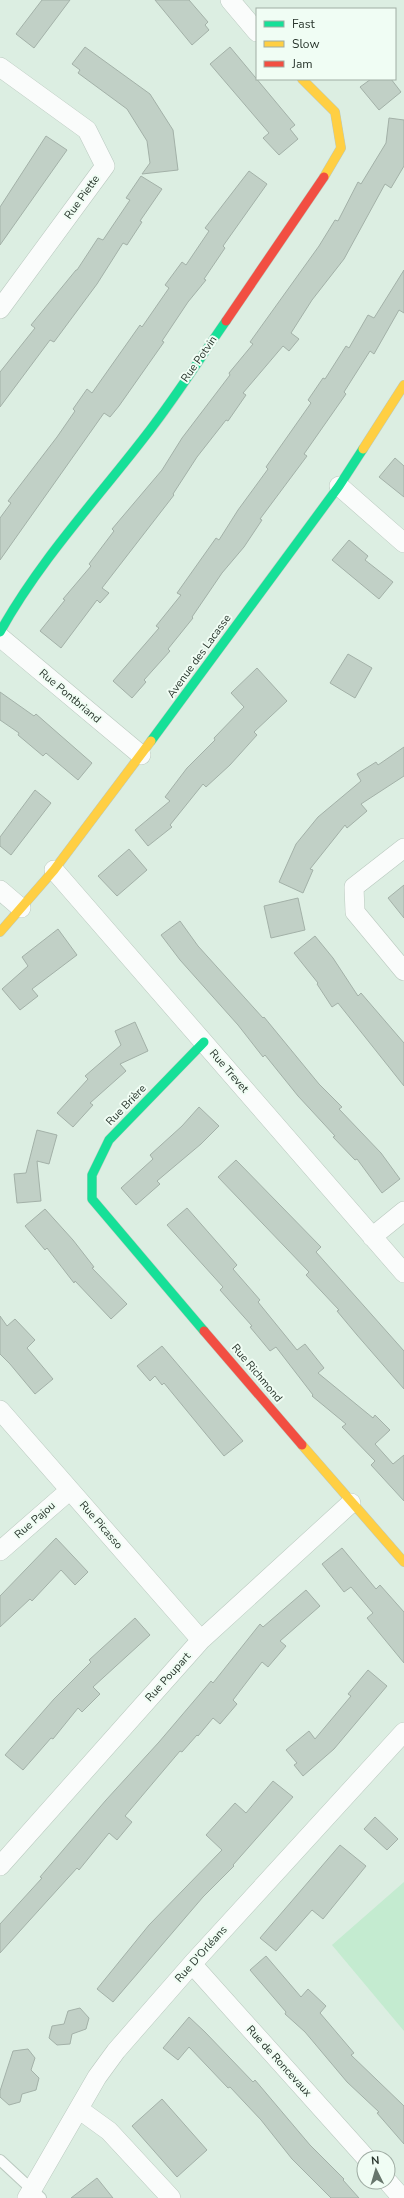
<svg xmlns="http://www.w3.org/2000/svg" width="404" height="2198" font-family="'Nunito Sans',sans-serif">
<rect width="100%" height="100%" fill="#dceee2"/>
<!-- green -->
<path fill="#c4ebd0" d="M404,1882V2031L332,1945Z"/>
<!-- building -->
<path fill="#c1d0c6" stroke="#a3b1a8" d="M42,0H70L34,48L16,34Z
M155,0H189L208,22L205,25L209,30L192,45Z
M85,47L150,94L173,130L178,170L142,174L150,163L147,141L127,109L78,73L80,70L72,64Z
M230,47L295,125L290,129L298,139L279,155L263,138L269,133L210,64Z
M371,79H391L401,92L379,110L360,87Z
M389,118L404,120V166L391,188L385,184L344,259L312,300L291,333L299,339L289,351L283,346L243,393L246,395L228,421L226,420L197,457L173,494L174,495L102,588L109,593L100,603L97,600L61,648L40,631L65,600L63,599L91,566L89,564L114,531L112,529L162,470L182,438L230,375L229,373L253,344L250,342L319,246L335,220L338,221L358,182L361,184L386,143Z
M46,136L67,150L0,245V207Z
M249,171L267,184L223,246L225,248L204,279L206,280L188,302L162,341L164,342L119,406L110,417L104,413L0,560V518L11,503L8,501L57,437L75,411L73,409L87,389L92,393L140,325L142,327L169,288L165,285L182,262L186,265L209,231L205,228Z
M141,176L162,189L140,221L142,222L127,245L123,243L97,284L54,342L50,340L0,407V372L35,328L31,325L76,270H77L98,238L103,240L130,200L126,198Z
M404,270V313L399,310L374,354L370,351L344,392L346,394L304,454L307,456L260,519L262,520L244,547L222,573L192,617L193,618L168,649L170,651L144,680L146,682L132,698L113,681L159,628L156,626L181,595L177,593L216,538L219,540L238,510L268,469L266,467L311,403L308,400L323,378L325,379L346,346L349,348L368,315L374,318Z
M395,458L404,466V497L379,477Z
M349,540L368,556L365,560L393,582L379,599L332,560Z
M348,654L372,668L355,698L330,683Z
M257,668L287,701L254,732L257,735L230,765L206,787L203,784L170,825L172,827L148,846L135,830L170,801L165,797L187,768L215,740L214,738L244,707L231,693Z
M0,692L34,716L36,714L92,763L78,780L46,753L43,756L18,735L19,733L0,720Z
M404,747V776L361,804L367,811L347,828L345,825L310,869L313,870L303,893L279,882L296,844L318,817L361,781L357,774L376,762L378,765Z
M35,790L51,803L11,855L0,846V837Z
M129,849L147,870L117,896L98,876Z
M404,885V918L388,898Z
M298,898L305,930L271,938L264,906Z
M180,921L198,946L263,1018L264,1017L319,1084L342,1107L339,1109L381,1153L400,1179L382,1193L357,1159L355,1160L333,1137L335,1136L298,1096L265,1055L263,1057L238,1025L180,960L161,935Z
M58,929L77,955L32,989L38,996L20,1010L2,989L28,966L22,957Z
M315,936L333,958L358,996L361,993L404,1043V1086L338,1003L332,1007L317,984L318,983L294,953Z
M135,1022L148,1051L120,1064L126,1071L90,1103L93,1105L73,1127L57,1113L88,1079L85,1076L121,1045L115,1031Z
M199,1107L219,1126L201,1144L157,1181L160,1184L136,1205L121,1188L153,1159L150,1155L182,1126Z
M37,1130L57,1135L49,1164L37,1161L41,1201L17,1203L14,1174L26,1173Z
M236,1160L321,1247L316,1252L404,1351V1389L357,1335L337,1311L339,1310L306,1275L309,1272L218,1177Z
M187,1208L237,1265L233,1269L260,1300L258,1302L297,1350L305,1344L324,1368L318,1373L373,1418L375,1415L390,1430L375,1444L393,1464L404,1455V1501L371,1465L375,1461L342,1427L346,1424L312,1396L313,1395L276,1347L270,1351L250,1327L252,1326L220,1290L223,1287L167,1225Z
M45,1209L73,1240L94,1267L92,1268L127,1304L111,1319L75,1281L74,1283L47,1248L45,1250L25,1226Z
M0,1316L7,1326L15,1319L35,1340L27,1348L53,1379L35,1394L10,1364L0,1354Z
M162,1346L243,1441L224,1456L164,1383L162,1385L155,1376L150,1381L137,1366Z
M56,1538L88,1572L75,1585L61,1570L32,1601L30,1599L0,1627V1596Z
M342,1548L376,1589L380,1585L404,1612V1663L367,1618L373,1613L351,1587L344,1592L322,1564Z
M306,1590L320,1606L280,1641L286,1646L268,1667L262,1662L233,1700L237,1704L220,1724L213,1718L198,1736L197,1735L182,1752L180,1751L125,1816L132,1822L117,1840L109,1833L79,1870L77,1868L0,1953V1924L42,1878L40,1877L106,1800L159,1742L211,1681L213,1683L260,1624L263,1627Z
M135,1618L150,1635L93,1687L100,1694L82,1712L78,1708L53,1739L51,1738L23,1770L5,1755L54,1699L91,1662L89,1660Z
M368,1670L387,1686L334,1749L303,1776L294,1765L297,1763L286,1750L309,1731L315,1739L351,1696L348,1694Z
M273,1781L293,1797L233,1865L234,1866L203,1897L113,2002L97,1989L149,1925L222,1850L206,1835L235,1803L246,1813Z
M375,1817L398,1839L387,1850L364,1829Z
M340,1845L366,1866L323,1919L312,1910L276,1951L260,1938Z
M266,1956L301,1997L308,1989L326,2006L320,2013L354,2053L351,2055L404,2106V2144L377,2113L379,2112L347,2082L305,2032L285,2014L286,2012L250,1970Z
M80,2008L89,2018L86,2029L72,2034L70,2044L57,2045L49,2038L52,2026L64,2024L68,2011Z
M189,2017L205,2032L253,2082L255,2080L310,2145L344,2179L343,2180L359,2198H331L292,2159L261,2120L230,2087L228,2088L189,2047L178,2060L163,2048Z
M28,2049L35,2058L31,2070L39,2078L36,2090L22,2094L20,2102L9,2105L0,2097V2091L13,2051Z
M162,2099L207,2150L177,2177L132,2126Z
M97,2178L113,2198H71Z"/>
<g fill="none" stroke-linecap="round" stroke-linejoin="round">
<!-- lane casing -->
<g stroke="#bac9bf" stroke-width="12">
<path id="lane" d="M0,2160L41,2198"/>
</g>
<!-- street casing -->
<g stroke="#bac9bf" stroke-width="20">
<path id="street" d="M230,0L257,32
M0,67L87,130L105,166L0,309
M339,486L404,543
M0,637L141,755
M404,848L354,887L355,912L404,971
M54,870L404,1273
M0,890L21,908
M372,1237L404,1211
M0,1410L201,1640
M0,1551L70,1490
M0,1866L201,1640L351,1503
M192,1964L366,2158
M80,2110L109,2131L171,2198
M388,2182L402,2198
M27,2198L97,2077L116,2051L192,1964L404,1732"/>
</g>
<!-- fast casing -->
<g stroke="#bac9bf" stroke-width="10">
<path id="fast" d="M0,632C41,558 99,497 150,430C177,395 201,357 226,321
M151,741L339,486L363,449
M204,1042L109,1140L92,1175V1199L204,1331"/>
</g>
<!-- slow casing -->
<g stroke="#bac9bf" stroke-width="10">
<path id="slow" d="M302,79L335,112L341,148L324,177
M363,449L404,385
M0,932L54,870L151,741
M302,1445L404,1562"/>
</g>
<!-- jam casing -->
<g stroke="#bac9bf" stroke-width="10">
<path id="jam" d="M226,321L324,177
M204,1331L302,1445"/>
</g>
<!-- lane -->
<use href="#lane" stroke="#fafcfb" stroke-width="10"/>
<!-- street -->
<use href="#street" stroke="#fafcfb" stroke-width="19"/>
<!-- fast -->
<use href="#fast" stroke="#16e098" stroke-width="9"/>
<!-- slow -->
<use href="#slow" stroke="#ffcf43" stroke-width="9"/>
<!-- jam -->
<use href="#jam" stroke="#f24e42" stroke-width="9"/>
</g>
<g text-anchor="middle" dominant-baseline="central" stroke-width="4" stroke-linejoin="round" paint-order="stroke">
<!-- street labels -->
<g font-size="11" fill="#28352c" stroke="#f0fdf4">
<text transform="translate(82 197) rotate(-54)">Rue Piette</text>
<text transform="translate(199 359) rotate(-55)">Rue Potvin</text>
<text transform="translate(199 656) rotate(-54)">Avenue des Lacasse</text>
<text transform="translate(70 696) rotate(40)">Rue Pontbriand</text>
<text transform="translate(229 1071) rotate(49)">Rue Trevet</text>
<text transform="translate(126 1105) rotate(-46)">Rue Brière</text>
<text transform="translate(257 1373) rotate(50)">Rue Richmond</text>
<text transform="translate(35 1520) rotate(-41)">Rue Pajou</text>
<text transform="translate(101 1525) rotate(49)">Rue Picasso</text>
<text transform="translate(168 1677) rotate(-48)">Rue Poupart</text>
<text transform="translate(201 1954) rotate(-48)">Rue D'Orléans</text>
<text transform="translate(279 2061) rotate(48)">Rue de Roncevaux</text>
</g>
</g>
<!-- legend -->
<rect x="256" y="8" width="140" height="72" fill="#f0fdf4" stroke="#a0ada4"/>
<rect x="264" y="21" width="20" height="6" fill="#16e098" stroke="#a0ada4"/>
<text x="292" y="28" font-size="12" fill="#28352c">Fast</text>
<rect x="264" y="41" width="20" height="6" fill="#ffcf43" stroke="#a0ada4"/>
<text x="292" y="48" font-size="12" fill="#28352c">Slow</text>
<rect x="264" y="61" width="20" height="6" fill="#f24e42" stroke="#a0ada4"/>
<text x="292" y="68" font-size="12" fill="#28352c">Jam</text>
<!-- north arrow -->
<g transform="translate(376 2170) rotate(355)"><circle r="19" fill="#f0fdf4" stroke="#a0ada4"/>
<path d="M0-3L7 15L0 10L-7 15Z" fill="#67766c"/>
<text y="-6" font-size="11" font-weight="bold" text-anchor="middle" fill="#28352c">N</text>
</g>
</svg>
